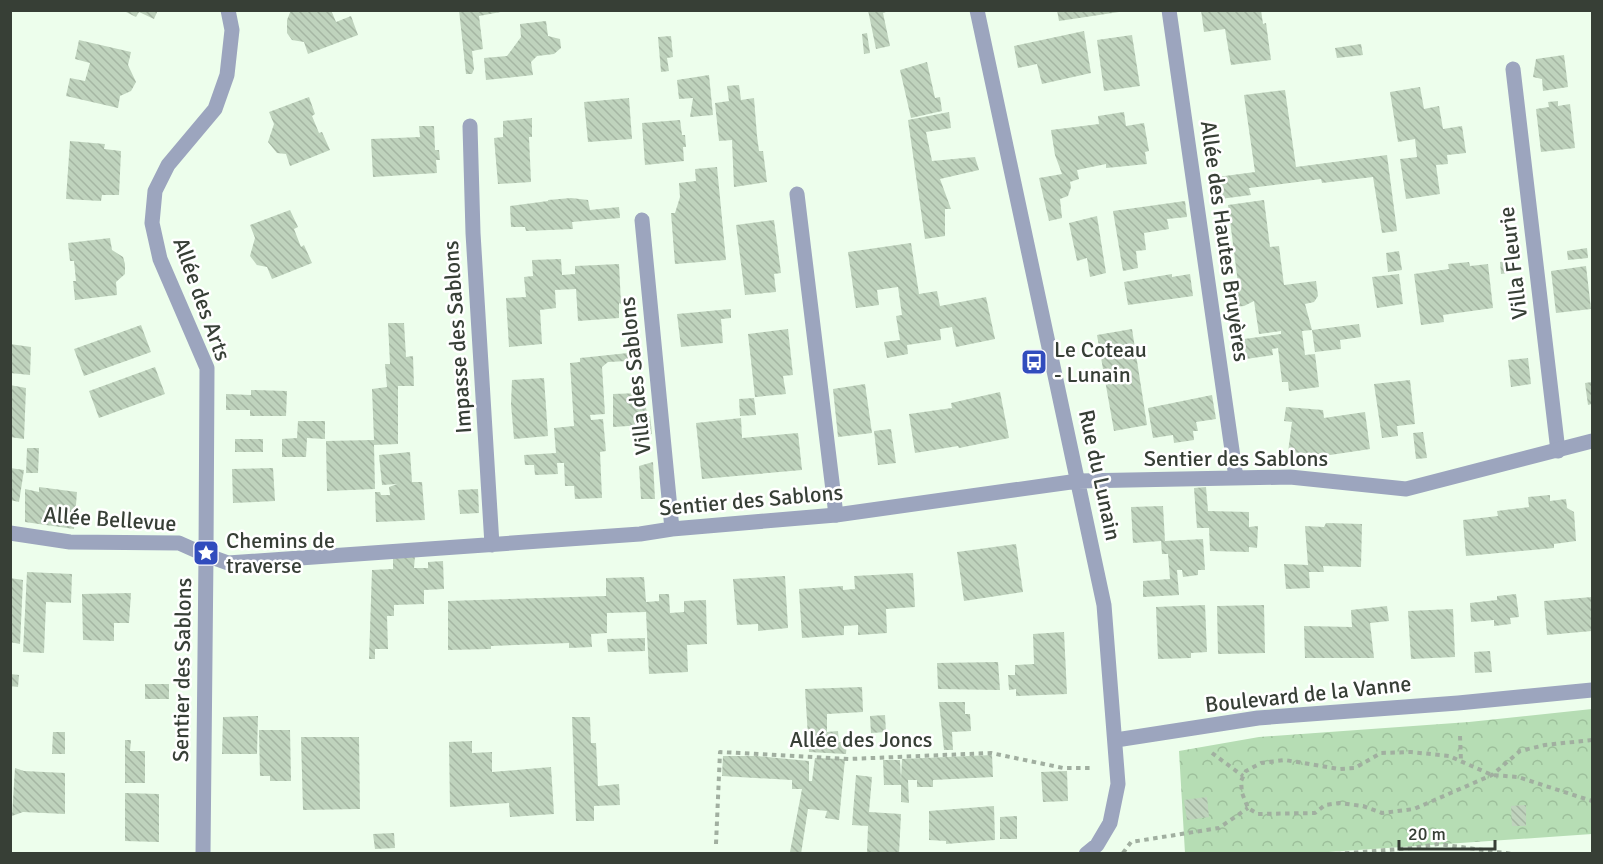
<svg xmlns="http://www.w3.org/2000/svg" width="1603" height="864" font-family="Signika,sans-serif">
<defs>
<pattern id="park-crowns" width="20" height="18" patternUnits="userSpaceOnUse" patternTransform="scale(1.5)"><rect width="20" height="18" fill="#b6ddb4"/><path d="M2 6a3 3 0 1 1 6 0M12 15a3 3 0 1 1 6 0" fill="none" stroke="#9dbf9b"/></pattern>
<pattern id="building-back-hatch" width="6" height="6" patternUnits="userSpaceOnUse" patternTransform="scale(1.5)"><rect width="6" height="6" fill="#bfd3bd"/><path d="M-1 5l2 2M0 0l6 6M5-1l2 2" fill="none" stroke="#a5b6a3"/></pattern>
</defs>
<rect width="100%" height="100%" fill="#edfeec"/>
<!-- park -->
<path fill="url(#park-crowns)" d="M1592,709V834L1314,853H1185L1179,751L1259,737L1469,722Z"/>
<!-- building -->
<path fill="url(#building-back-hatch)" d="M122,10H158L154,19L139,12L136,17Z
M291,10H331L336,22L351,16L358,35L308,54L304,42L292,40L287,33V20Z
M459,10H511L479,16L483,49L472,51L474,69L472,74H466Z
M868,10H891L883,13L890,46L876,49Z
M1057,10H1119V12L1059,21Z
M1201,10H1261L1263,24L1266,23L1271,60L1231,65L1225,29L1204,32Z
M546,21L548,36L560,39L561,48L554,54L537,56L531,62L533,75L486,80L484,58L507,56L521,37L520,24Z
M1084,31L1091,73L1042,84L1037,64L1018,68L1014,46Z
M867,33L870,53L864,54L862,34Z
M1132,35L1140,86L1104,91L1097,40Z
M671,36L673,57L667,58L669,71L661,72L658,37Z
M79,40L131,52L128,65L136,82L131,91L120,96L118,108L66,96L70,78L85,81L90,63L75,59Z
M1361,44L1363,55L1337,58L1335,48Z
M1564,55L1568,87L1543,91L1542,79L1533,77L1536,59Z
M927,62L935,98L940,97L942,111L911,118L900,70Z
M709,75L713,115L690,117L693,98L679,99L677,80Z
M739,85L741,100L754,98L757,136L759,151H763L767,182L734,187L732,140L719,141L715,103L729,101L727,86Z
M1420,87L1424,109L1439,106L1443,129L1462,126L1466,153L1447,155L1448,164L1436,165L1440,194L1406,199L1400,159L1417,157L1415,139L1398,142L1390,92Z
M1285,90L1296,167L1387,155L1397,231L1382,233L1373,177L1322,183L1321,179L1249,188L1251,195L1220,199L1217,177L1255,172L1244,95Z
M309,97L315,114L312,116L319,133L322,132L330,150L290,166L286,154L277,153L268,142L274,124L269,112Z
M629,98L632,139L588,142L584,102Z
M1558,101V106L1570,104L1575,148L1541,152L1536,109L1549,107L1548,102Z
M949,112L951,128L926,132L932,161L975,157L979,170L940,179L951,209H945V236L925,239L908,120Z
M1124,112L1126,126L1144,123L1149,151L1145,152L1147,164L1106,168V164L1077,170L1079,179L1070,182L1071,187L1068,196L1060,199L1062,218L1049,221L1039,178L1062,174L1055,155L1051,130L1099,124L1098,116Z
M532,118V137H529L531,182L498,184L494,138L503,137V121Z
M680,120L682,135H685L686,147H683L684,161L645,165L642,123Z
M419,126H434L435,150H439L440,160H436L437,173L373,177L371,139L420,137Z
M70,141L105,144L104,149L121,151L119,195H102L101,201L66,199Z
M717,167L726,260L675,264L671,213H675L680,197L679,183L696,181L695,169Z
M571,198L588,200L590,210L619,207L620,218L572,222L573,229L526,231L525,227H511L510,206L548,201V200Z
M1264,200L1270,247L1279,246L1284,285L1316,281L1318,296L1314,302L1305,304L1312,330L1302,331L1305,355L1315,354L1319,387L1289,391L1288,382H1282L1278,348L1272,349L1273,355L1246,359L1244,339L1281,334V331L1259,334L1254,301L1244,306L1234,307L1232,292L1239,291L1228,205Z
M1185,201L1187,217L1167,219L1169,229L1144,233L1146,250L1136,251L1138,268L1123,271L1113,211Z
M290,210L298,227L294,229L301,247L304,245L312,263L272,279L267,267L257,265L250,256L255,238L250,225Z
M1097,216L1106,273L1090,277L1087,258L1077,261L1069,223Z
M774,220L781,273L774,274L776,292L745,295L736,225Z
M110,238L112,250L123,257L125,264V274L116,282L117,295L75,300L73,281H76L74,261H70L68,243Z
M911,243L919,294L937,291L940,306L986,297L995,339L956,347L952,327L940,329L941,340L907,345L908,354L887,358L884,342L900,340L896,316L902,315L898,287L877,290L879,305L856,308L848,252Z
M1587,248L1588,258L1568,260L1567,251Z
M1399,251L1402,270L1388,272L1386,253Z
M561,259L562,275L575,274V266L619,264L621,304L619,303V318L578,321L576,289L555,290L556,308L540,310L542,344L509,347L506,298L526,297L524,277L533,276L532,260Z
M1515,260L1517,272L1501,274L1500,262Z
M1469,262L1470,266L1488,264L1493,308L1443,315L1444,322L1421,325L1414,274L1449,269L1448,264Z
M1586,266L1591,309L1556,313L1551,271Z
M1172,274V277L1190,274L1193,296L1128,305L1124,282Z
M1399,274L1403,304L1377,308L1372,277Z
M731,309V318L721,319L723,343L681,347L677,314Z
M388,323H404L406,357L413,356L414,386H398V444L374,445L375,489L327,491L326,441L374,440L372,389L387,387L385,364H390Z
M1359,324L1361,337L1340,340L1341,349L1315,352L1312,330Z
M141,325L151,352L84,376L74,349Z
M788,329L793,375L783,376L786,394L755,397L748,334Z
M1132,329L1147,425L1114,431L1097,335Z
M10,344L31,347L30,375L10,373Z
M628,353V361L608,362L602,367L605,414L590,415L591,420L603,419L606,451L600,452L602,498L575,499L574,486H565L564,463H557L558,474L535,475L534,465H525L524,455L556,453L554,428L574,426L570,363L580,362V358Z
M1528,358L1531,384L1511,387L1508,360Z
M155,367L165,394L99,418L89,391Z
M544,378L548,436L514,439L511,404L512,380Z
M1410,380L1415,424L1397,426L1398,436L1382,438L1374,384Z
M1592,382V404L1588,405L1585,383Z
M865,384L872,433L838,437L833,389Z
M10,385L26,388L24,439L10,437Z
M251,390L287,391L286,416H250V410H226V394L251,395Z
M1000,392L1009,438L959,448L958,446L915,453L909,414L952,408L951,403Z
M640,393L641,404L646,408L648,416H650L652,434L643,435V425L613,427V394Z
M1212,395L1216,419L1196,422L1198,431H1193L1194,440L1174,443L1173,435L1153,438L1148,408Z
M754,398L756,415L740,416L739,399Z
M1286,407L1323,410L1324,418L1365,412L1370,449L1330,455L1288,452L1292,422L1284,421Z
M741,418L742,438L798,433L802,470L702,479L696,423Z
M298,421H325V439L307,438L306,457H282V439L297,438Z
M891,429L896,463L878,465L874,431Z
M1423,432L1427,458L1416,459L1413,433Z
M235,439H263V452H235Z
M27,448H39L38,473H26Z
M410,452L412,482H422L425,520L376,522L375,492H380L381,495H390L389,487L397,484L382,485L379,455Z
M653,462L655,499H641L639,466Z
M10,468L24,470L19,502L10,500Z
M273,468L275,501L233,503L232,469Z
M39,487L77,492L74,529L25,522V489L39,492Z
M1206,487L1208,511L1249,512V527L1258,526L1257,548L1249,547V552L1210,551L1209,528H1197L1194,488Z
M478,489L479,513L460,514L458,490Z
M1550,495V501L1566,499L1567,508L1574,512L1576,541L1554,544V548L1466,556L1463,520L1498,516L1497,511L1529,507L1528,497Z
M1163,506L1165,541L1203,539L1205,570H1198V575L1183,577L1182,570H1177L1179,595L1143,597V581L1170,579L1168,554H1162L1161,541L1133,543L1131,507Z
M1326,523L1362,524L1361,567L1323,566L1324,572H1309L1310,588L1286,589L1284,564L1308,565L1305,526L1324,527Z
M1016,544L1023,592L964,601L957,552Z
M415,556L414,568H428V562L443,561L444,589L424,590V604L394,605V616H387L388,649H375V659H369L372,570L393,569V558Z
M27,572L72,574L71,603L46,602L44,653L23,652Z
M913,573L915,607L886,609L887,633L858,635V625L844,626V635L802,638L799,589L843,586V590L855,589L854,576Z
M785,576L788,628L758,631V624L737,625L733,579Z
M644,577L646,602L659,601V594H669L670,613L684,612V601L706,600L707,644L687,645L688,672L649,674L646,612L607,613V633L591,634L592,647L569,648V643L491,646V649L448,650V601L606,596V578Z
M10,578L23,580L20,644L10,642Z
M131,593L129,623H114V641L83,640L82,594Z
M1516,594L1519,617L1510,618L1511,624L1494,626V620L1471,622L1470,603L1497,600V596Z
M1592,597V631L1547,635L1544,601Z
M1205,605L1207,652L1191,653V658L1158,659L1156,607Z
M1264,605L1265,653L1218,654L1217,606Z
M1387,606L1389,621L1370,623L1374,658H1305L1304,626L1352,627L1351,610Z
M1453,609L1455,657L1411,659L1408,611Z
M1064,632L1067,694L1016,696V689L1009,690L1008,675H1015V665L1034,664L1033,634Z
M645,638V651L608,652L607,639Z
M1490,651L1492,672L1475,673L1474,652Z
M998,662L1000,690L938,689L937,663Z
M10,674L19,675L18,687L10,686Z
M145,684H169V699H145Z
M862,687L863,712L827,714V732L838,731L839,742H847L846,754L809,752L805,689Z
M939,702H965V714H970L971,731L952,732L953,750H944Z
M885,715L886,732L871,733L870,716Z
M258,716L257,754H222L223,717Z
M572,717H590L591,743H596L598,786L619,784L620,805L594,806V821H576Z
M259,730H290L291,781H270V776H260Z
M53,732H65V754H52Z
M301,737H359L360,809L303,810Z
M125,740H131L130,751H145V783H125Z
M472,741V753L492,752V772L551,767L554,814L510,817L509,803L450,807L449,742Z
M992,755L993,777L933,780V787H917V780H908L909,803L901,802V785H884L883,760H900L901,779L902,759Z
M723,756H757L809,761V781H812L815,758L845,759L839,820L825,818L827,811L808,809L801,854L790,852L802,789H792V780L722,776Z
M15,768L24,771L65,773V814L23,812L12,816Z
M1067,771L1068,801L1043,802L1041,772Z
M856,775L872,777L869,812L901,814L899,854L867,852L868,826L852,825Z
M125,793L159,794V842L125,841Z
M1207,797L1209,817L1187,820L1184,800Z
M1526,805V826H1512L1511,806Z
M994,806L995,840L946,844V841L929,840V811Z
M1017,816V839H1000V817Z
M394,833L395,848L375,849L373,834Z"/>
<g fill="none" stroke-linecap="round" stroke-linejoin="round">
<!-- path -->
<path stroke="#a1afa0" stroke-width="4" stroke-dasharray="4.5 4.5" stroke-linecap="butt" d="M1460,736L1461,761
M1592,740L1545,745L1520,751L1492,775L1414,809L1382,813L1363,806L1339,803L1325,805L1315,813L1258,814L1248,808L1242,793L1241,781L1246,771L1261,763L1285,760L1339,769L1355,768L1381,753L1411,752L1449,756L1492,775L1518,777L1592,801
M1212,753L1243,776
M716,844L720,752L849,759L991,753L1063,768H1091
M1123,853L1131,842L1219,828L1248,808
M1336,854L1412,848L1438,844L1513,854"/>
<!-- service -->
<path stroke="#9ca5be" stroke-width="15" d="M1513,69L1558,451
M797,194L836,515"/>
<!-- minor -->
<path stroke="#9ca5be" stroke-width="15" d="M977,10L1104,605L1118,784L1110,823L1097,845L1086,854
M1169,10L1236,478
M470,126L473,233L492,545
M642,220L672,529
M10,533L70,542L179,543L206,555L207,368L160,259L152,223L155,191L168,165L215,109L227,75L232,30L228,10
M1116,740L1258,718L1458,703L1592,690
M203,854L206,555L228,563L640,534L672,529L836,515L1078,481L1290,477L1406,489L1592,441"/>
</g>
<!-- icons -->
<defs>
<g id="bus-square" transform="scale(1.35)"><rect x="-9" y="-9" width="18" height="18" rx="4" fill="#314cbd" stroke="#fff"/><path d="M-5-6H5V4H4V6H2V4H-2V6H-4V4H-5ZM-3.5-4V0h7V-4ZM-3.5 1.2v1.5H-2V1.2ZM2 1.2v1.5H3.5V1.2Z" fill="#fff"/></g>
<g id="sight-square" transform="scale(1.35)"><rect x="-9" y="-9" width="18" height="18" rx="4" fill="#314cbd" stroke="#fff"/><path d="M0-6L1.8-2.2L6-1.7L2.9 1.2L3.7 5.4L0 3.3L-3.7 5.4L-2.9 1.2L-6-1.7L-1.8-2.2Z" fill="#fff"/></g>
</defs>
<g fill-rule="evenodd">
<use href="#bus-square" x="1034" y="362"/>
<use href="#sight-square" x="206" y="553"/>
</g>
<g text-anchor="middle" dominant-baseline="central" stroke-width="5" stroke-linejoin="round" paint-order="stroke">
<!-- street labels -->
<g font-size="22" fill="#373f36" stroke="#fff">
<text transform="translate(1225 241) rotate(82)">Allée des Hautes Bruyères</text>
<text transform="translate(1513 263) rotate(-97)">Villa Fleurie</text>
<text transform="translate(202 299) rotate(70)">Allée des Arts</text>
<text transform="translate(457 337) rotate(-94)">Impasse des Sablons</text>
<text transform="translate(635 376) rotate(-96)">Villa des Sablons</text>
<text x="1236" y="458">Sentier des Sablons</text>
<text transform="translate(1100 475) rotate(78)">Rue du Lunain</text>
<text transform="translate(751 500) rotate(-5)">Sentier des Sablons</text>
<text transform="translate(110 519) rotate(4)">Allée Bellevue</text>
<text transform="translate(182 670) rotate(-89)">Sentier des Sablons</text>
<text transform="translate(1308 694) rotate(-6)">Boulevard de la Vanne</text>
<text x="861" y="739">Allée des Joncs</text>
</g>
<!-- poi labels -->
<g font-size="22" fill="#373f36" stroke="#fff" text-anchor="start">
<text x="1054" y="349">Le Coteau<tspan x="1054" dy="25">- Lunain</tspan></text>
<text x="226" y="540">Chemins de<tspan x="226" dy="25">traverse</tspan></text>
</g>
</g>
<!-- border -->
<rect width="1603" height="864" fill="none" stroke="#373f36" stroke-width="24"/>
<!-- scale -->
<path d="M1399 840v9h96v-9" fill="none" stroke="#373f36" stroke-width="3"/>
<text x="1408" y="840" font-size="18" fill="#373f36" stroke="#ffffff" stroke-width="4.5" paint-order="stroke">20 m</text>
</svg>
